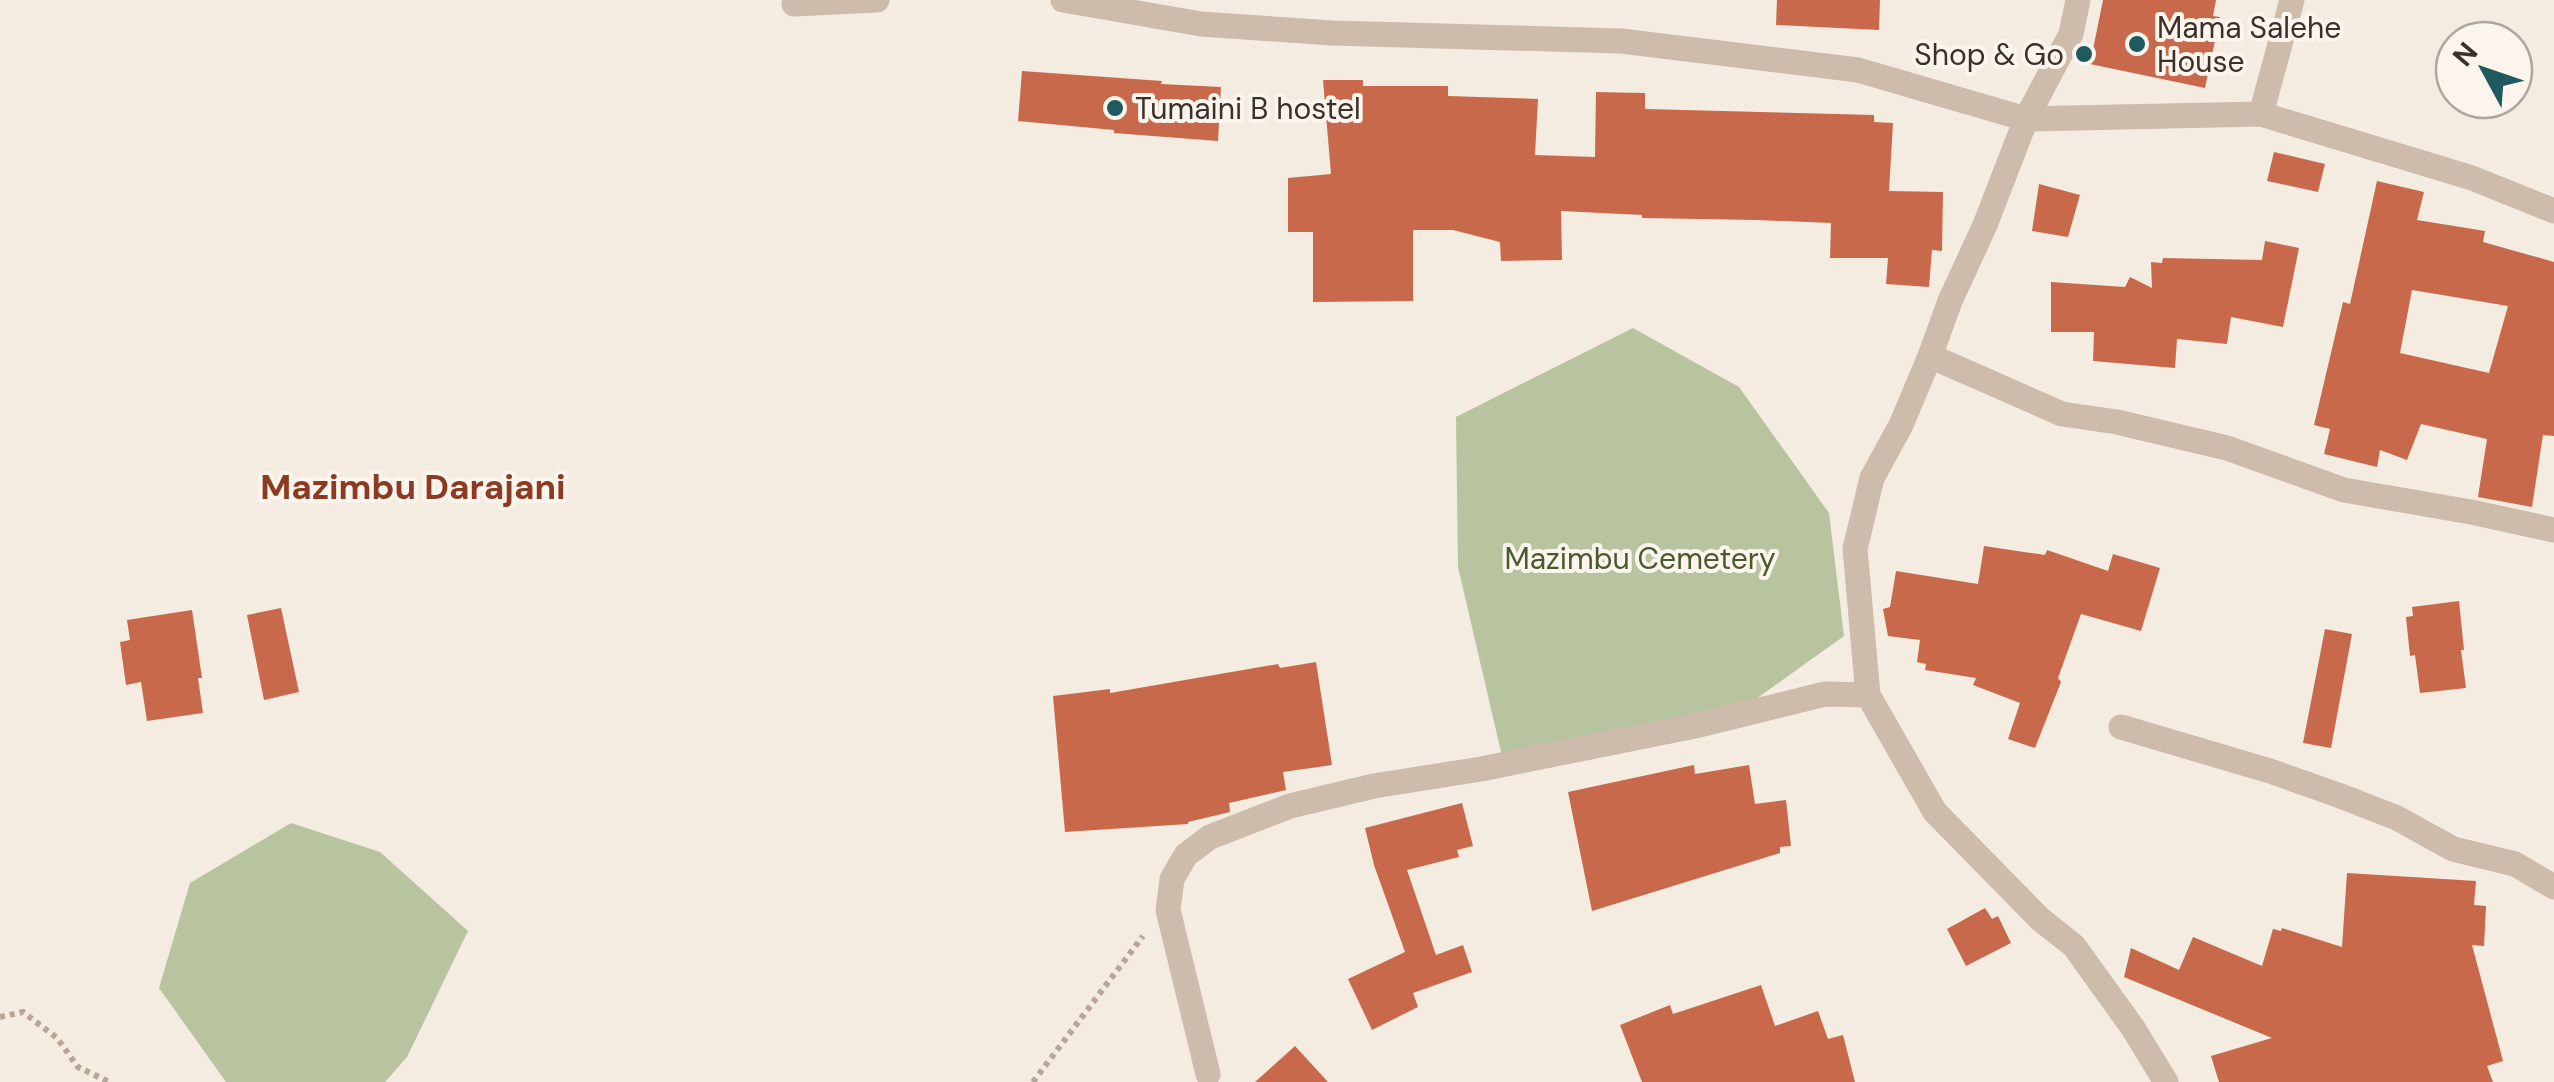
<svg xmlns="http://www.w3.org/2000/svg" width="2554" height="1082" font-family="'DM Sans',sans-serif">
<rect width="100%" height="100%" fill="#f4ebe1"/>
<!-- green -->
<path fill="#b8c4a0" d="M1633,328L1739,387L1829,513L1844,636L1710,732L1502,756L1458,567L1456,417Z
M291,823L380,852L468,931L407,1057L385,1082H226L159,988L190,883Z"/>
<!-- building -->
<path fill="#c8694b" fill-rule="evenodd" d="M1777,0H1880L1879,30L1776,25Z
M2103,0H2216L2213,16L2220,17L2205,88L2090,64Z
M1022,71L1162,81L1161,84L1221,87L1218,141L1114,133V130L1018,121Z
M1323,80H1363V86H1448V96L1538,99L1535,155L1595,157L1596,92L1645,93V109L1874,115V122L1893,123L1889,191L1943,192L1942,251L1932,250L1929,287L1886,284L1888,258H1830L1831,223L1757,220L1642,218V215L1561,211L1562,260L1501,261L1500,242L1453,230H1413V301L1313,302V232H1288V178L1331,174Z
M2274,152L2325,164L2318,192L2267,181Z
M2377,181L2424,192L2417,220L2485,231L2483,242L2554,262V436L2543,435L2532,507L2478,497L2487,439L2421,424L2407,460L2380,450L2377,467L2324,454L2330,429L2314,425L2343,302L2350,304ZM2412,290L2508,306L2489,373L2400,353Z
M2039,184L2080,195L2068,237L2032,231Z
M2265,241L2299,248L2283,327L2231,317L2227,344L2177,339L2175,368L2093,361L2094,332H2051V282L2125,287L2130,277L2152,288L2151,262L2162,263L2163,258L2262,260Z
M1984,546L2045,555L2047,550L2108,571L2113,554L2160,568L2141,631L2081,614L2058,678L2061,682L2035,748L2008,739L2020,703L1973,685L1976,678L1925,670L1926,664L1917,662L1920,640L1888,636L1883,609L1890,607L1896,571L1978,584Z
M2459,601L2464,650H2461L2466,688L2420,693L2415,655L2410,656L2406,617L2413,616L2412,607Z
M281,608L299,692L264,700L247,615Z
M192,610L202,678H198L203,713L147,721L141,682L126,685L120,642L130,640L127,620Z
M2325,629L2352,634L2331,748L2303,743Z
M1316,662L1332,765L1283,772L1286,790L1229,803L1230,812L1188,822V824L1065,832L1053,696L1110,689V693L1278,664L1280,668Z
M1694,765L1695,774L1749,765L1755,804L1786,800L1791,846L1780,847V853L1592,911L1568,792Z
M1462,803L1473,846L1457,850L1459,857L1407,870L1436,955L1463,945L1472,972L1413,993L1418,1007L1372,1030L1348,979L1405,952L1374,865L1365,828Z
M2347,873L2476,881L2474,905L2486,906L2484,946L2472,945L2503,1061L2487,1066L2493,1082H2219L2211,1056L2272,1038L2124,977L2131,948L2179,970L2193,937L2262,966L2273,929L2281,931L2282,928L2342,947Z
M1985,908L1992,919L1998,916L2011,943L1966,966L1947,929Z
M1761,985L1775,1026L1818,1011L1828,1039L1843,1035L1855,1082H1642L1620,1025L1670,1005L1673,1014Z
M1295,1046L1328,1082H1255Z"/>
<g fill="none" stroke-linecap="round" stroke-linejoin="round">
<!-- path -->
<path stroke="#b9a596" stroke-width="6" stroke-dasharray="5 5" stroke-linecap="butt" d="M0,1017L23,1012L57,1038L78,1067L109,1082
M1033,1082L1143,936"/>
<!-- minor -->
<path stroke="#cdbbac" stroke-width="25" d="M1063,0L1201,24L1332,33L1621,41L1858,70L2026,119L2261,114L2472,178L2554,211
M2078,0L2071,34L2026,119L1985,225L1950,301L1930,356L1901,425L1872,478L1855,549L1868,695L1935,812L2040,919L2074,946L2133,1028L2166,1082
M794,4L877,0
M2261,114L2292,0
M1930,356L2062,414L2117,422L2227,448L2344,490L2471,512L2554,530
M2121,727L2270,771L2338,795L2397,818L2453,849L2515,864L2554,887
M1208,1074L1168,910L1172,879L1186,855L1210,837L1290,806L1374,786L1481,769L1695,726L1825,694L1868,695"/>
</g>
<!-- markers -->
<g fill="#1f5a5e" stroke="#fbf5ee" stroke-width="4">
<circle cx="2137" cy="44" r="10"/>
<circle cx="2084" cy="54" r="10"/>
<circle cx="1115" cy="108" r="10"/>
</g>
<g text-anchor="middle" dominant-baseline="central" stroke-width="8" stroke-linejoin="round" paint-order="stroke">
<!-- poi labels -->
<g font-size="30" fill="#3b302b" stroke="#fbf5ee" text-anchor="start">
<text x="2157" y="27">Mama Salehe<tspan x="2157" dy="34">House</tspan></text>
<text x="2064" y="54" text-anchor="end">Shop &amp; Go</text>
<text x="1135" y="108">Tumaini B hostel</text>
</g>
<!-- park labels -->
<g font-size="30" fill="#4a5a2e" stroke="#fbf5ee">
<text x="1640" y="558">Mazimbu Cemetery</text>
</g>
<!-- quarter labels -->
<g font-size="35" font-weight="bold" fill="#8c3b22" stroke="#fbf5ee">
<text x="413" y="487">Mazimbu Darajani</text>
</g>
</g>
<!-- north arrow -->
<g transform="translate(2484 70) rotate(310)"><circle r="48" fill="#fbf5ee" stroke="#aea6a0" stroke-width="2.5"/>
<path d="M0-8L18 38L0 25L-18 38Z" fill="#1f5a5e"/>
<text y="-15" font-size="28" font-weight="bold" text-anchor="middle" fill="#3b302b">N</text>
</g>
</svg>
